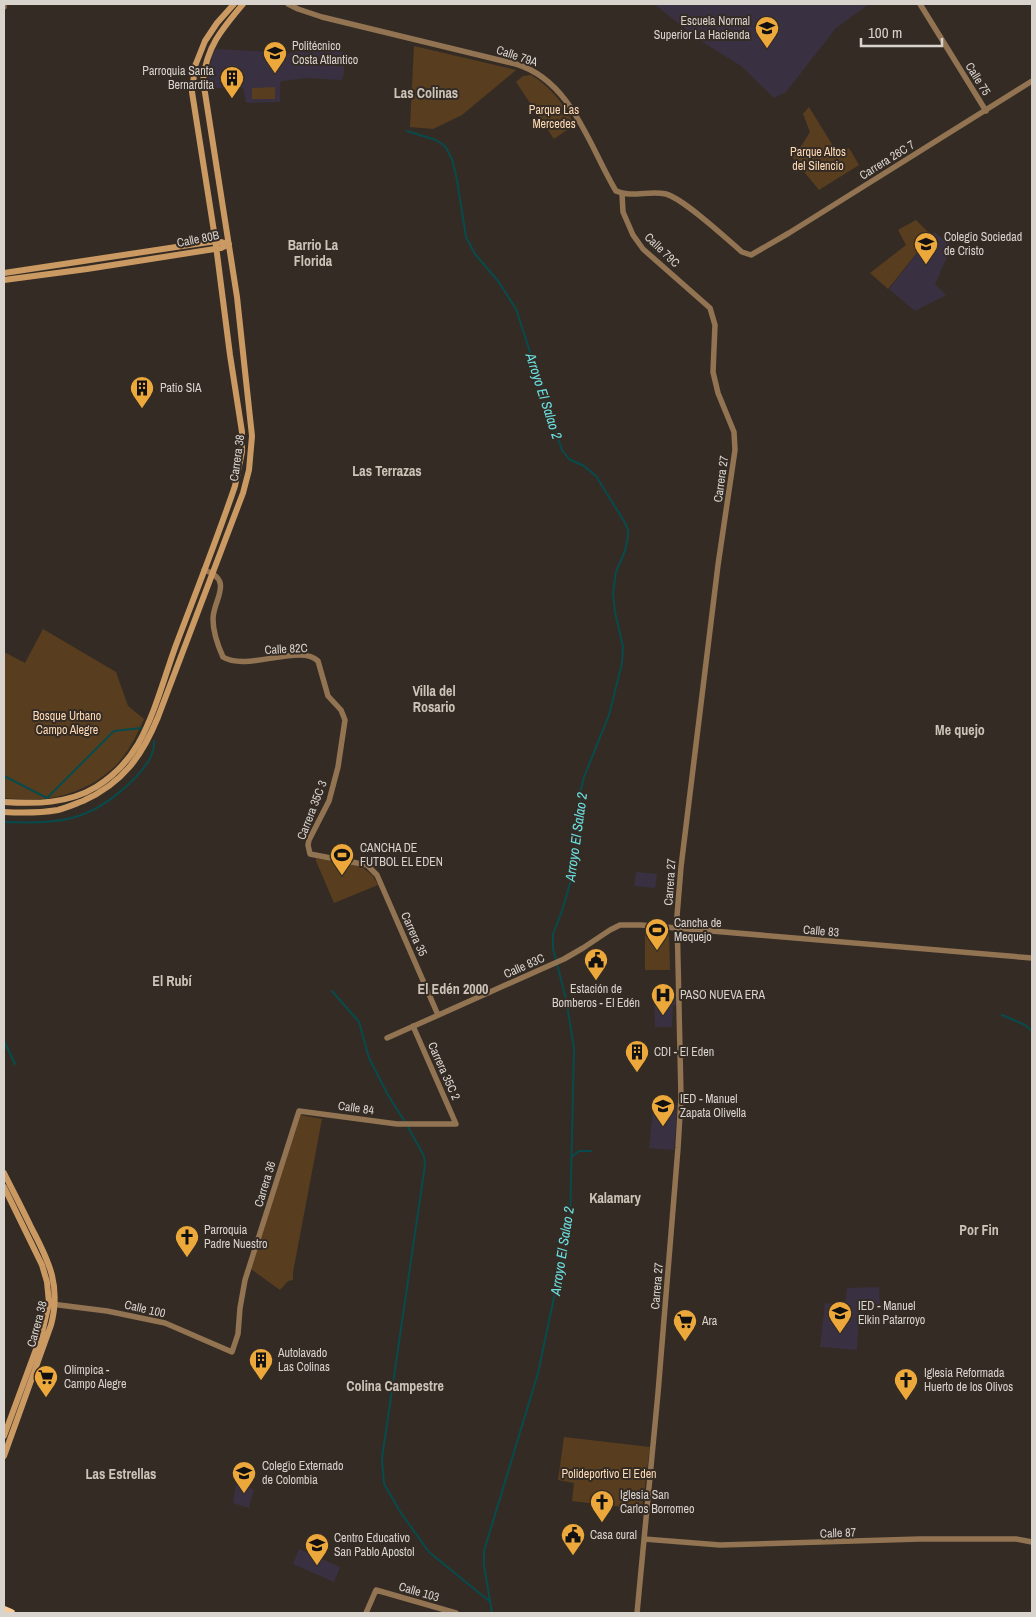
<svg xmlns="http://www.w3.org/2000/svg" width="1036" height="1617" font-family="'Archivo Narrow',sans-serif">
<rect width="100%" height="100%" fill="#342c24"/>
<!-- education -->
<path fill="#393141" d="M654,4H869L836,28L786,92L774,98L741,66L698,39Z
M326,46L344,53V73L342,80L307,78L282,81L280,83V102L246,103L243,88H209L207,76L213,54L216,49L289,53Z
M934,232L952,246L935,284L946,295L915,311L889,289Z
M636,872L657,874L655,888L634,886Z
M654,1102L677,1105L674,1150L649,1148Z
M879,1287L880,1308L859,1309L857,1350L820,1347L825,1303L845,1305L847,1288Z
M236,1485L254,1489L249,1508L233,1503Z
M299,1549L340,1567L334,1582L293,1564Z"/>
<!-- medical -->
<path fill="#393142" d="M672,995V999H677V1005H673L672,1027H655L654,996Z"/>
<!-- green -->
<path fill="#593d1f" d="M414,46L516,70L462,115L433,129L410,127Z
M531,75C550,86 566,106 574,125L554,139L516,82L523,76Z
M275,87V99H252V88Z
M809,107L838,154L849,148L859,165L819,190L792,157L802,145L810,132L803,114Z
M916,220L931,235L888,289L870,273L906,245L898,230Z
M43,629L116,672L128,706L144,719C140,727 137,735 132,743C115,776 79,795 43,799C30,800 16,799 4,798V652L25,663Z
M316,858L362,867L373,876L378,885L334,903L316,861Z
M645,932H669L670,970H645Z
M300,1115L322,1119L293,1272V1280L288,1281L280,1290L251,1269Z
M564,1437L650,1447L642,1509L572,1501L574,1483L558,1480Z"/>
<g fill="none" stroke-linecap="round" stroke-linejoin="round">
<!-- stream -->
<path stroke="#074b4c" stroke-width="2" d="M407,131L436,140L445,146L452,159L457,180L466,237L475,254L498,281L516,309L562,450L569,459L584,466L596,476L624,521L628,530V537L625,551L616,572L613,593L615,612L623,647L622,663L609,715L584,777L580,793V831L571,880L562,911L553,934V949L556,960
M4,776L47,798
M47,798L114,731L141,728
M4,822C63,824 93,821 136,777C145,767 155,755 154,741
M332,991L359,1022L369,1058L388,1095L405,1122
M1002,1015L1025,1025L1032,1031
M4,1041L15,1064
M408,1127L424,1156L425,1165L382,1458L384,1484L401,1513L429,1552L489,1601
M573,1156L579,1151H591
M492,1613L484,1565V1551L538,1373L570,1222L574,1048L566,999L557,964"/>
<!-- tertiary -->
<path stroke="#927352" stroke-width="5.5" d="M288,4L298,9L322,17L516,64C572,81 589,146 616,191C631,198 650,190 666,194C684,199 726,238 742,252L751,255L789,233L1032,81
M920,4L986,111
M4,7V4
M622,194L623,212L633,235L643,249L710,308L715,325L713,372L718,393L734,432L735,450L718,565L681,867L677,916L681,1097L678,1148L658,1393L637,1613
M204,570C235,580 213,600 213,619C213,631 218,646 223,657C247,672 301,643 318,661L328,696L341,710L345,720L338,767L329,801L309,840L308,845L310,854L367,865L377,875L438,1015
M387,1038L564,959L583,948L610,930L620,925H641L1032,958
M51,1304L107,1311L165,1323L232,1352L238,1334L240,1308L245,1280L299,1111L397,1124H456L413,1026
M644,1539L720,1545L920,1539H1016L1032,1542
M366,1613L376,1590L456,1613"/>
<!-- secondary -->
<path stroke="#cb9a63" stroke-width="6" d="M4,273L216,241L229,244
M4,280L87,269L221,248L229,244
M4,802C35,804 68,804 96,787C112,777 128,761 138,744C155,714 164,678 176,645C196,592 217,539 235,486L242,452V432L230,355L215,238L192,92L195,66L205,41L217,23L234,4
M4,812C22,813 40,813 58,810C66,808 75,804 83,801C123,783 142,756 158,717L243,493L249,470L252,436L237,297L203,80C207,46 222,29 243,4
M4,1173C13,1191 23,1210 32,1229C50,1263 61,1287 51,1325L4,1456
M4,1187L42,1265L47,1282L49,1303L42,1333L4,1436"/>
<!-- trunk -->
<path stroke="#faca97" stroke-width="8" d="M4,1610L11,1613"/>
</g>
<!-- icons -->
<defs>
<g id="school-pin" transform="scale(1.25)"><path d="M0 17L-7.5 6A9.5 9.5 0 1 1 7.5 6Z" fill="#eda83b" stroke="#342c24"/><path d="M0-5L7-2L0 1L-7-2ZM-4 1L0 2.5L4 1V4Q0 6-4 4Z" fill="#111"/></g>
<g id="university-pin" transform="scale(1.25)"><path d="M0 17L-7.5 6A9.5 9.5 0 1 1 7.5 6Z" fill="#eda83b" stroke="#342c24"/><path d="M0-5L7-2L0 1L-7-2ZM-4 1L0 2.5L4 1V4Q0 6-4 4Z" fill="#111"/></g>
<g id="building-pin" transform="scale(1.25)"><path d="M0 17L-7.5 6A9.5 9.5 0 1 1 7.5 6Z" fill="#eda83b" stroke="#342c24"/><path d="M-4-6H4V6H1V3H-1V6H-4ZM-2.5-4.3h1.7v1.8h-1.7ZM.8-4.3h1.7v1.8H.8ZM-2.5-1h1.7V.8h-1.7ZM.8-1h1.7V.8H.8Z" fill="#111"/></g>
<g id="stadium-pin" transform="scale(1.25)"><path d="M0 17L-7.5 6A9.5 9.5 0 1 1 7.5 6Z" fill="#eda83b" stroke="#342c24"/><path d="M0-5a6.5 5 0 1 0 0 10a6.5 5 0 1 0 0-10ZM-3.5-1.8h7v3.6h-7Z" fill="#111"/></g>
<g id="civic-pin" transform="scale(1.25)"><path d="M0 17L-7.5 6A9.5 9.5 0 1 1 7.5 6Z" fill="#eda83b" stroke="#342c24"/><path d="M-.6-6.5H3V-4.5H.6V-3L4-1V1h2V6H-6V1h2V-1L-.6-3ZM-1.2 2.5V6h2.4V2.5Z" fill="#111"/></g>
<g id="hospital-pin" transform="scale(1.25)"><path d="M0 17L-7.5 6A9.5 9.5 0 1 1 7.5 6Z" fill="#eda83b" stroke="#342c24"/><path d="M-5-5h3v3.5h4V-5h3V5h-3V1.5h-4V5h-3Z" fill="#111"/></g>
<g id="church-pin" transform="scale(1.25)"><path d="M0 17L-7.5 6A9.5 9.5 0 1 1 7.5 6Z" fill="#eda83b" stroke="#342c24"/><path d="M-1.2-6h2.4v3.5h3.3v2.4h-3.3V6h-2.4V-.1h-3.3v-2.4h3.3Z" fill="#111"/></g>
<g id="supermarket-pin" transform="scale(1.25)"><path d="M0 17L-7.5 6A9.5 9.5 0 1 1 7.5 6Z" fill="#eda83b" stroke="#342c24"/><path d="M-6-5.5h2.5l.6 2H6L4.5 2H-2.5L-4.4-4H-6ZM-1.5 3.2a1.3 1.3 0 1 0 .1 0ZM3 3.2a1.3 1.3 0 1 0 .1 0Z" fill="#111"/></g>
</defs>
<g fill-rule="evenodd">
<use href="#school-pin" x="767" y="28"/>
<use href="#university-pin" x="275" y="53"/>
<use href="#building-pin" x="232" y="78"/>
<use href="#school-pin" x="926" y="244"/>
<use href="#building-pin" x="142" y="388"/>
<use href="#stadium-pin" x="342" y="855"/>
<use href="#stadium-pin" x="657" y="930"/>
<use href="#civic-pin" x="596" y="960"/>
<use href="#hospital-pin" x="663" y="995"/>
<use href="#building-pin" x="637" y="1052"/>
<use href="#school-pin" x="663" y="1106"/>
<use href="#church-pin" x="187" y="1237"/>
<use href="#school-pin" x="840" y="1313"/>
<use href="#supermarket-pin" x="685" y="1321"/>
<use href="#building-pin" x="261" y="1360"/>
<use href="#supermarket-pin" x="46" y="1377"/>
<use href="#church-pin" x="906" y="1380"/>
<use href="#school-pin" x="244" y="1473"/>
<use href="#church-pin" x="602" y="1502"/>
<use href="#civic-pin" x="573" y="1535"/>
<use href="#school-pin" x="317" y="1545"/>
</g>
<g text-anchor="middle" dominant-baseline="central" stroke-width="4" stroke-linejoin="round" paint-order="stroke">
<!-- poi labels -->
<g font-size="12" fill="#d9d3ce" stroke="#342c24" text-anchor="start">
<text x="750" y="21" text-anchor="end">Escuela Normal<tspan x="750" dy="14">Superior La Hacienda</tspan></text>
<text x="292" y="46">Politécnico<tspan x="292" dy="14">Costa Atlantico</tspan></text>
<text x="214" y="71" text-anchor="end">Parroquia Santa<tspan x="214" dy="14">Bernardita</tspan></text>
<text x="944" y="237">Colegio Sociedad<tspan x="944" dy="14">de Cristo</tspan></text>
<text x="160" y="388">Patio SIA</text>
<text x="360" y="848">CANCHA DE<tspan x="360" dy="14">FUTBOL EL EDEN</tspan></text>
<text x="674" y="923">Cancha de<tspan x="674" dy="14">Mequejo</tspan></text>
<text x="596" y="989" text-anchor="middle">Estación de<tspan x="596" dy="14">Bomberos - El Edén</tspan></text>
<text x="680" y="995">PASO NUEVA ERA</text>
<text x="654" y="1052">CDI - El Eden</text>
<text x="680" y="1099">IED - Manuel<tspan x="680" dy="14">Zapata Olivella</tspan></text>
<text x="204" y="1230">Parroquia<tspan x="204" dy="14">Padre Nuestro</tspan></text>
<text x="858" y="1306">IED - Manuel<tspan x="858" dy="14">Elkin Patarroyo</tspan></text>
<text x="702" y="1321">Ara</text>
<text x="278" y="1353">Autolavado<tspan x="278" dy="14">Las Colinas</tspan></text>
<text x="64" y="1370">Olímpica -<tspan x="64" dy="14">Campo Alegre</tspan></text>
<text x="924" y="1373">Iglesia Reformada<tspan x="924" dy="14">Huerto de los Olivos</tspan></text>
<text x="262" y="1466">Colegio Externado<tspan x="262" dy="14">de Colombia</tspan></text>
<text x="620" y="1495">Iglesia San<tspan x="620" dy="14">Carlos Borromeo</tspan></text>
<text x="590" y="1535">Casa cural</text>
<text x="334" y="1538">Centro Educativo<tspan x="334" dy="14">San Pablo Apostol</tspan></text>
</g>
<!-- street labels -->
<g font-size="12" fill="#d9d3ce" stroke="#342c24">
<text transform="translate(517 56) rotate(18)">Calle 79A</text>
<text transform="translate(978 79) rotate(58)">Calle 75</text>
<text transform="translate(887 160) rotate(-32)">Carrera 26C 7</text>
<text transform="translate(198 239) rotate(-11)">Calle 80B</text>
<text transform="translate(662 250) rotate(44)">Calle 79C</text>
<text transform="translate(237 458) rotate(-82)">Carrera 38</text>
<text transform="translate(721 479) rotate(-82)">Carrera 27</text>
<text transform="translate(286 649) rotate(-3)">Calle 82C</text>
<text transform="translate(312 810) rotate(-69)">Carrera 35C 3</text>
<text transform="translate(670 882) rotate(-86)">Carrera 27</text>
<text transform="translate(821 931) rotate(5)">Calle 83</text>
<text transform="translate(414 934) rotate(66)">Carrera 35</text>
<text transform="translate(524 966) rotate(-24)">Calle 83C</text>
<text transform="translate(444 1071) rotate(66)">Carrera 35C 2</text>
<text transform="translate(356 1108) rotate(8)">Calle 84</text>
<text transform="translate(265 1184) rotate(-73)">Carrera 36</text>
<text transform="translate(657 1286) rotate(-85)">Carrera 27</text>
<text transform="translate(145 1309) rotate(13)">Calle 100</text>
<text transform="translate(37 1324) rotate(-75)">Carrera 38</text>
<text transform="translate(838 1533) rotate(-2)">Calle 87</text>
<text transform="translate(419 1592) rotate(16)">Calle 103</text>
</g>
<!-- park labels -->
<g font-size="12" fill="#ffd9b5" stroke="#342c24">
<text x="554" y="110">Parque Las<tspan x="554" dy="14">Mercedes</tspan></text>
<text x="818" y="152">Parque Altos<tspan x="818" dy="14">del Silencio</tspan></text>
<text x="67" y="716">Bosque Urbano<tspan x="67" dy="14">Campo Alegre</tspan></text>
<text x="609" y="1474">Polideportivo El Eden</text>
</g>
<!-- neighbourhood labels -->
<g font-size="14" font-weight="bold" fill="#cec3b9" stroke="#342c24">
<text x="426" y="93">Las Colinas</text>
<text x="313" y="245">Barrio La<tspan x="313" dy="16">Florida</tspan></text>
<text x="387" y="471">Las Terrazas</text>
<text x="434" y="691">Villa del<tspan x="434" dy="16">Rosario</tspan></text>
<text x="960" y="730">Me quejo</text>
<text x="172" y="981">El Rubí</text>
<text x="453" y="989">El Edén 2000</text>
<text x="615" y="1198">Kalamary</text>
<text x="979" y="1230">Por Fin</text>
<text x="395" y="1386">Colina Campestre</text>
<text x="121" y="1474">Las Estrellas</text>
</g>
<!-- water labels -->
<g font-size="14" font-style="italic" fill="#6ae0e3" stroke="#342c24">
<text transform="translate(544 396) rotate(72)">Arroyo El Salao 2</text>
<text transform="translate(576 837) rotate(-82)">Arroyo El Salao 2</text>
<text transform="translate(562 1251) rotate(-81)">Arroyo El Salao 2</text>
</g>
</g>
<!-- border -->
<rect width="1036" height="1617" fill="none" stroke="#d9d3ce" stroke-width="10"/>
<!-- scale -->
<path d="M861 38v8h81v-8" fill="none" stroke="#d9d3ce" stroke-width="2.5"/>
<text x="868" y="38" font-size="15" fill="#d9d3ce" stroke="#342c24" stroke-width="4" paint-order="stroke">100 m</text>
</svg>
